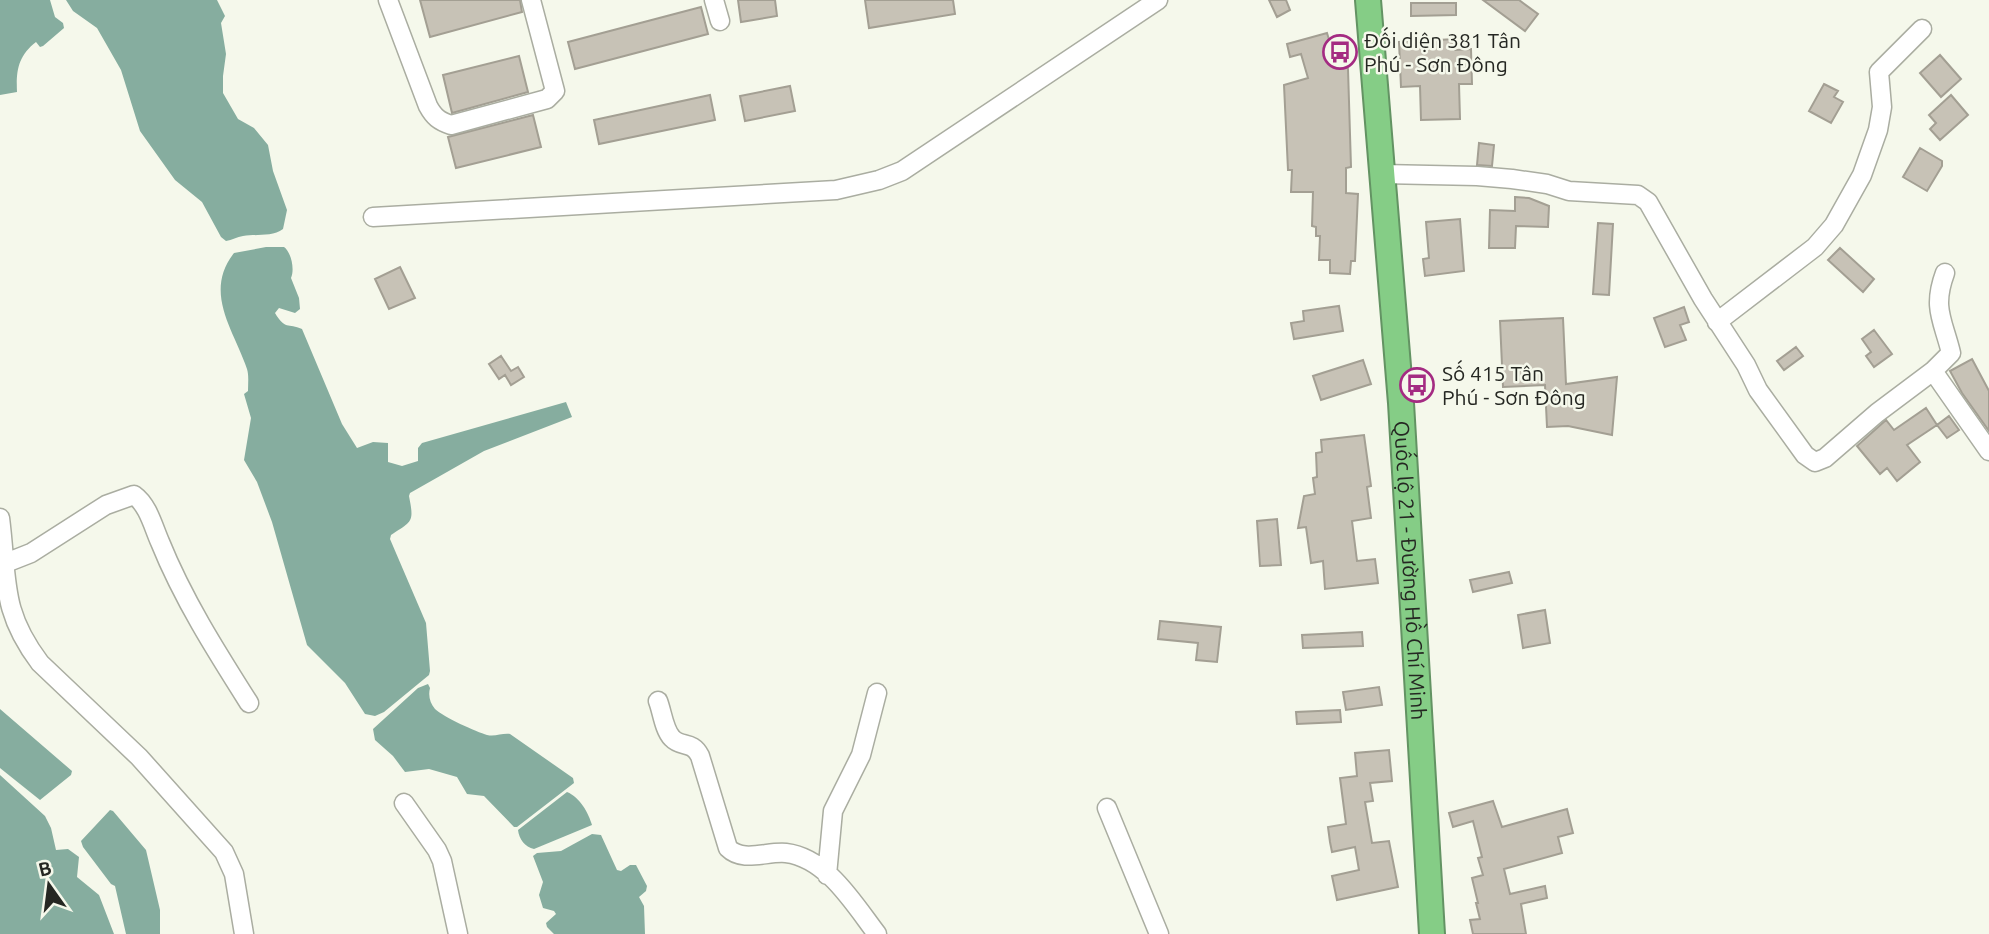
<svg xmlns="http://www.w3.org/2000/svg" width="1989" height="934" font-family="Ubuntu,sans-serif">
<rect width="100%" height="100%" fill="#f5f8eb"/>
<!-- water -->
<path fill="#86ad9f" d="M0,0H50L55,17L63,23L64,28L43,46L40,47L36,42C18,56 16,71 17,92L0,95Z
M66,0H217L225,16L221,23L226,54L223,76V93L238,119L254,128L268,145L273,171L287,210L283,229C272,237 256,234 243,236C237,237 232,240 226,241L221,237L202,202L175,180L140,131L121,70L97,28L73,11Z
M266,247H284C291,252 295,269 291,278L299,298L300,309L295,313L279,308L275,313C285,330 288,323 302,329L342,424L357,448L373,442L388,443V462L402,466L418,461V448L422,443L566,402L572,417L484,451L410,493L409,496C414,522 413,521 391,535L390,539L426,623L430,671L429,675L384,712L375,716L365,714L345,683L307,645L272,522L257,482L244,460L251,418L244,394L248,391C248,384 249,375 247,369C234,330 203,293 234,253Z
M428,684L430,688C428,696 430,703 435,709C443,717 477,732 487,735C495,737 502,733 510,734L573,778L574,783L517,827H514L484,796L467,794L457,777L429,769L405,772L393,756L375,740L373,729L418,688Z
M0,709L72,771L71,775L40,800L0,768Z
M0,775L45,816L51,828L56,850L68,849L79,857L77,877L99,895L114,934H0Z
M567,792C580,797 589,814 592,825L534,849C525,847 519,839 518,830Z
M110,810L113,811L146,850L160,910V934H126L115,886L111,884L83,847L81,841Z
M592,834L601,835L617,870L621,871L630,865H636L647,886L646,891L639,897L644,906L645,934H554L547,927L546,923L556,914L554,911L543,908L539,895L543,882L533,856L537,853L561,851Z"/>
<!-- building -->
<path fill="#c7c2b6" stroke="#a39f93" stroke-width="2" d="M420,0H520L522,12L430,37Z
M738,0H775L777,16L741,22Z
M865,0H953L955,14L869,28Z
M1269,0H1286L1290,10L1277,17Z
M1483,0H1519L1538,14L1525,31Z
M1411,3H1456V15L1411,16Z
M701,7L708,34L575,69L568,42Z
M1327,33L1331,46L1340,43L1348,69L1351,167L1346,168V193L1358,194L1355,261H1351L1350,274L1330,273V260H1319L1320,236H1316V227L1312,226L1313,192H1291L1292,170H1288L1284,85L1308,78L1301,54L1290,57L1287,44Z
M1455,39V50L1471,49L1472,84H1459L1460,119L1421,120L1420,86L1401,87L1399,42Z
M1940,55L1961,79L1941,97L1920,73Z
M519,56L528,92L452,113L443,75Z
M1824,84L1838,91L1834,97L1843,102L1831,123L1809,111Z
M790,86L795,111L745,121L740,96Z
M710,95L715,120L599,144L594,120Z
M1951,95L1968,115L1940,140L1930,129L1936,123L1929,115Z
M533,115L541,147L456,168L448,137Z
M1479,143L1494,145L1492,166L1477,165Z
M1920,148L1942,161V166L1927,191L1903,177Z
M1515,197L1529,198L1549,206L1548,227L1516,226L1515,248H1489L1490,210L1515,211Z
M1460,219L1464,271L1425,276L1423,259L1429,258L1426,222Z
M1598,223L1613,224L1609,295L1593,294Z
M1840,248L1874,279L1863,292L1828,260Z
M400,267L415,298L389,309L375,279Z
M1339,306L1343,331L1294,339L1291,323L1304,321L1303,311Z
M1684,307L1689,322L1680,325L1686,340L1665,347L1654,318Z
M1563,318L1566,384L1617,377L1612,435L1568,426L1547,427L1545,385L1503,387L1500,321Z
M1874,330L1892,354L1874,367L1866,356L1871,352L1862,339Z
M1796,347L1803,356L1784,370L1777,361Z
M501,356L511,371L518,367L524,377L511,385L505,375L499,379L489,364Z
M1972,359L1989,391V431L1962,393L1950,371Z
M1363,360L1371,384L1321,400L1313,376Z
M1926,408L1937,425L1907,445L1920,462L1897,481L1887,468L1880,474L1857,446L1886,420L1894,430Z
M1949,416L1959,430L1947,438L1937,425Z
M1364,435L1371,486L1367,487L1371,518L1352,521L1357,561L1375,559L1378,583L1325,589L1323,561L1311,563L1306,527L1298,528L1304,496L1315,494L1313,478L1317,477L1316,453L1322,452L1321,440Z
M1277,519L1281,565L1260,566L1257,521Z
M1509,572L1512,583L1473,592L1470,580Z
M1545,610L1550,643L1523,648L1518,615Z
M1160,621L1221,627L1217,662L1196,660L1198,643L1158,639Z
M1362,632L1363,646L1303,648L1302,635Z
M1379,687L1382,705L1346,710L1343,692Z
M1340,710L1341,722L1297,724L1296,712Z
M1389,750L1392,781L1370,783L1373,801L1365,802L1372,843L1389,841L1398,887L1337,900L1332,876L1359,870L1355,847L1332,852L1330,842L1328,827L1346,824L1340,778L1357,776L1355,753Z
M1493,801L1502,827L1567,809L1573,833L1558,837L1562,853L1504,869L1510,894L1545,886L1547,898L1521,904L1526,934H1473L1470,920L1480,919L1476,903H1478L1472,878L1483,875L1478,858L1482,857L1473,821L1453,827L1449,813Z"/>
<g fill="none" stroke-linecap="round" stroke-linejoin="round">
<!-- minor casing -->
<g stroke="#aaada1" stroke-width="21">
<path id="minor" d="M388,0L428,106C434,117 439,121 451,125L547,99L555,91L531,0
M714,0L720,21
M1382,174L1477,176L1512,179L1547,184L1569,191L1638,195L1648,202L1703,299L1746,365L1758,390L1805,455L1815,462L1825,458L1877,413L1933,371L1989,451
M373,217L836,190L879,180L902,171L1158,0
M1717,322L1815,247L1834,225L1862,175L1878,130L1882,107L1879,72L1922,29
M1933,371L1951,353C1943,320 1932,308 1945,273
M0,518C8,580 0,610 40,663L139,757L224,852L234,874L244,934
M3,564L31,553L106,505L134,495C148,505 153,526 160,542C183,599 216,651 249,703
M658,701C662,711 664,730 672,738C681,748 692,740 700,756L728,848C743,863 767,851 786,853C827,858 854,904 877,934
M404,803L437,850L442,861L458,934
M1107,808L1159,934
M827,875L833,811L861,755L877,693"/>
</g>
<!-- highway casing -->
<g stroke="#639363" stroke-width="28">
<g id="highway">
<path id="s1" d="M1368,0L1401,403L1432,934"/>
</g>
</g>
<!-- minor -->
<use href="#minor" stroke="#fff" stroke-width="18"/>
<!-- highway -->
<use href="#highway" stroke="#85cd86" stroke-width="24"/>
</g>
<!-- icons -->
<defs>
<g id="bus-ring" transform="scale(1.75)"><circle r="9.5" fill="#f5f8eb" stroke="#a42b82" stroke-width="1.5"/><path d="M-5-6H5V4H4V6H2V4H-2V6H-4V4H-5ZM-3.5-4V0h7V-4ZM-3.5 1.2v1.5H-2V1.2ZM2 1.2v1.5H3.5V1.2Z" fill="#a42b82"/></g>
</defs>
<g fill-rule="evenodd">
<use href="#bus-ring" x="1340" y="52"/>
<use href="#bus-ring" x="1417" y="385"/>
</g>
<g text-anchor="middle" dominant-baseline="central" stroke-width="5" stroke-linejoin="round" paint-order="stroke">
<!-- poi labels -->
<g font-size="21" fill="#252722" stroke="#f5f8eb" text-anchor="start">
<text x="1364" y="40">Đối diện 381 Tân<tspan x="1364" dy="24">Phú - Sơn Đông</tspan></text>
<text x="1442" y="373">Số 415 Tân<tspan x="1442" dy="24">Phú - Sơn Đông</tspan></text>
</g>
<!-- street labels -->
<g font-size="21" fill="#252722" stroke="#f5f8eb">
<text stroke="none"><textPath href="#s1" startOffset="572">Quốc lộ 21 - Đường Hồ Chí Minh</textPath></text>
</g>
</g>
<!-- north arrow -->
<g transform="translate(49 885) rotate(346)" stroke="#f5f8eb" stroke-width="5" paint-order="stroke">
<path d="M0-5L12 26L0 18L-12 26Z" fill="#252722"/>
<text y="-10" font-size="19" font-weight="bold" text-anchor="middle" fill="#252722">B</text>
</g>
</svg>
